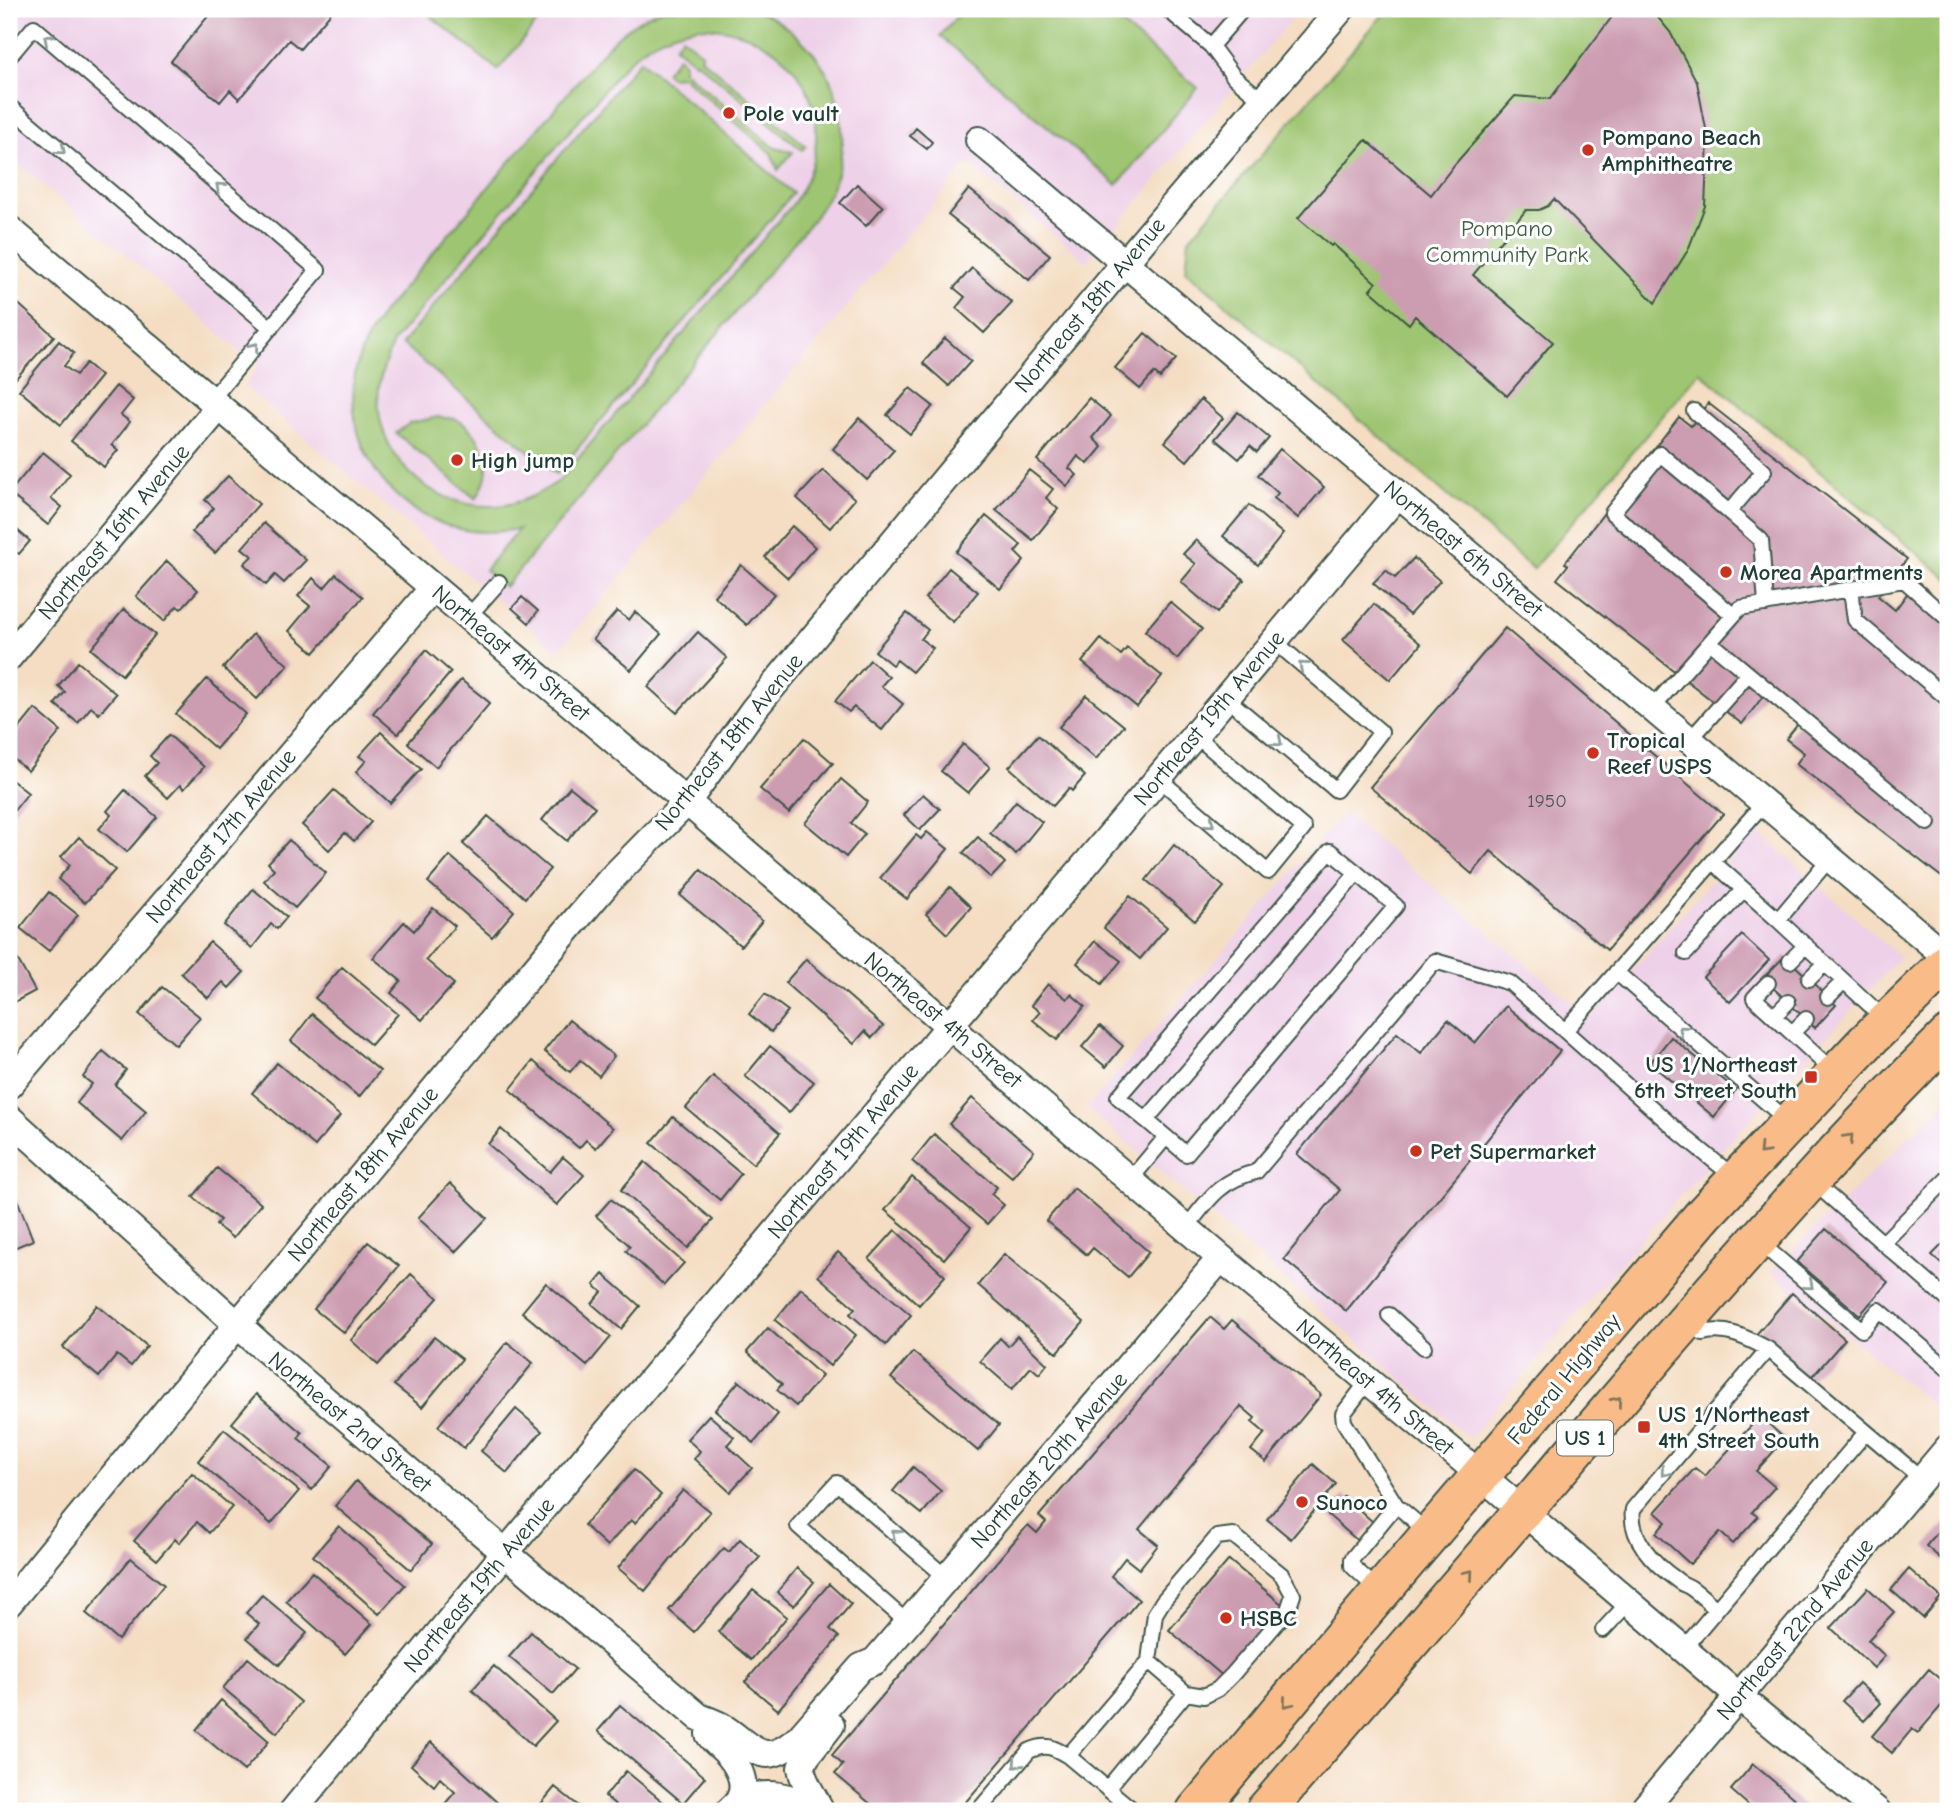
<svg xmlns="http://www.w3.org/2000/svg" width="1957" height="1820" font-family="'Comic Neue',sans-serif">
<rect width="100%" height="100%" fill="#fff"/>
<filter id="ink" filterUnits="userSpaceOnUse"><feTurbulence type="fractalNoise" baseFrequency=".0143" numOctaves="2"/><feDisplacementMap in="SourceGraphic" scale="14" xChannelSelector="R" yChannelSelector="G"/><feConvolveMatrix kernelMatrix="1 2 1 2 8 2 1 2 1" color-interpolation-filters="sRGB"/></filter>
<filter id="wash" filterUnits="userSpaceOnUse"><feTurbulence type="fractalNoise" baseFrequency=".00686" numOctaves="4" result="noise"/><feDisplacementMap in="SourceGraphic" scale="28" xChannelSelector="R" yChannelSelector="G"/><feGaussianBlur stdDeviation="1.57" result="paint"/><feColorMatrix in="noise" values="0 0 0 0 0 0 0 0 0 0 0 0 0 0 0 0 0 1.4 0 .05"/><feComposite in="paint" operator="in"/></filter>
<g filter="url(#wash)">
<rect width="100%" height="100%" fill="#f4ddc2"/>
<!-- built -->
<path fill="#eed0e8" d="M9,9H1300L1087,262L968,163L558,651L244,386L259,367L9,156Z
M1344,813L1591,1018L1756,830L1900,957L1666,1211L1469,1438L1087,1108Z
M1948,1100V1418L1771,1272L1830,1213Z"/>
<!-- green -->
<path fill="#9ec571" stroke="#5e8152" stroke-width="2" fill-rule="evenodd" d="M422,9H548L498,70Z
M664,9C685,9 706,9 728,9C736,9 746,7 754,10C773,15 790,29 803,42C841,78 852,137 833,185C828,199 819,210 811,222L505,587L485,570L519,529C498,532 477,534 456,528C386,511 341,439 356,369C361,347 372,329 384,311L605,49C622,31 640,17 664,9ZM698,27C799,28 850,122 792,205L559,481C539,494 519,505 495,506C430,509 371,454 379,387C381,371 387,356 394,341L625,65C647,42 666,33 698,27Z
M963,9H1103L1198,88L1117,185L940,36Z
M1388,9H1948V579L1700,372L1533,569L1186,270L1189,239Z
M682,37L702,53L700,57L806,146L802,150L696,61L694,62L675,46Z
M678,57L684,62L683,69L685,72L775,148L793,152L778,170L771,153L682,76L670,77L665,72Z
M640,60L793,193L556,474L402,344Z
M438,417C443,418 450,418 455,419C473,426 487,449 487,468C487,479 482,489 476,499L396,433L410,423Z"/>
<g id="blocks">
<!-- building -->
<path fill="#cc9cb1" d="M214,9H334L300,49L289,40L239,99L230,90L220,102L171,61Z
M1618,9H1651L1670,32L1697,82L1708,139L1705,206L1688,250L1655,303L1554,199L1548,206L1539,210H1526L1473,275L1553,342L1507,396L1415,316L1409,324L1370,290L1376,283L1333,244L1331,246L1298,218L1366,140L1431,195L1455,164L1515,96L1550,99Z
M916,128L932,142L927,149L910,136Z
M857,184L883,207L866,226L840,203Z
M969,189L1050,255L1029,280L948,215Z
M972,268L1012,303L984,333L956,308L965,297L954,288Z
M13,299L54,336L9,386V304Z
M1145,333L1176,359L1160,378L1154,373L1140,389L1115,368Z
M945,338L971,361L949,386L923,363Z
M59,341L74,353L64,366L76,375L86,363L101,376L61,425L19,390Z
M116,386L133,400L121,415L130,422L112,445L118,450L104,467L71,441Z
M910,388L933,406L910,434L887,415Z
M1089,398L1111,416L1093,438L1102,447L1088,464L1078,456L1069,468L1077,475L1067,486L1037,460Z
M1201,399L1223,418L1187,461L1165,442Z
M1708,403L1907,559L1878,596L1895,610L1910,590L1925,591L1948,609V882L1796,764L1804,753L1786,739L1802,719L1767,691L1742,724L1557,579L1568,565L1565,563L1679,417L1691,426Z
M1238,412L1269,438L1257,452L1250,446L1239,459L1215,439Z
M859,418L894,450L867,480L833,449Z
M1280,449L1324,487L1298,518L1274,498L1278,493L1258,475Z
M43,452L70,474L51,498L62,507L48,525L9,493Z
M823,470L855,499L830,528L797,498Z
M1029,470L1053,489L1046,498L1058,509L1033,540L996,510Z
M228,476L259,504L215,553L192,532L214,508L205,500Z
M1249,505L1283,534L1258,565L1223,536Z
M986,516L1021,545L1015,552L1024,561L1000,589L956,552Z
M9,523L30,541L19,554L13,550L9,555Z
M264,523L306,560L284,583L275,575L266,585L244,564L252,556L242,548Z
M792,526L815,547L788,578L765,557Z
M1196,540L1244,580L1217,613L1181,582L1196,564L1183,554Z
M1414,558L1440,581L1409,615L1373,583L1386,570L1395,578Z
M167,561L198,590L181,609L177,606L164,621L136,596Z
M741,565L774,594L747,625L714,596Z
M949,568L978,592L953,622L925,598Z
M336,574L363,597L314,653L289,631L310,606L298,596L313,578L324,588Z
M522,597L538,611L529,623L512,608Z
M1170,602L1202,629L1177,659L1145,631Z
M1374,604L1421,644L1390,680L1343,640Z
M124,609L155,635L122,675L91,649Z
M617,611L629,620L635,612L661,634L631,670L593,639Z
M907,613L928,630L921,639L933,648L912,672L897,660L892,665L875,651Z
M1505,628L1723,814L1607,950L1491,851L1472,874L1370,787Z
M698,632L727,658L677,713L648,687Z
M253,634L288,665L257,699L223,668Z
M1101,639L1121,655L1127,648L1162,676L1137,707L1082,662Z
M426,650L451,672L398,734L373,713Z
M870,660L889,677L881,686L903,704L882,730L854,707L849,712L835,701Z
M78,662L116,694L99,714L91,707L78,723L55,704L65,692L58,686Z
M207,679L246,714L216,749L176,714Z
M461,680L490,703L436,767L408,743Z
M1086,695L1124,726L1096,759L1059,727Z
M35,709L61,731L28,771L9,755V741Z
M381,732L421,769L390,803L356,772L366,761L359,756Z
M169,735L204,767L184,789L180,785L168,798L145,776L157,763L150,756Z
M1038,735L1085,776L1072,791L1069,788L1053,806L1009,767Z
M804,738L833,763L789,813L760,789Z
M963,744L990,767L968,793L941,771Z
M9,778L28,793L9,817Z
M841,779L868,802L851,823L865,834L846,857L805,823Z
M570,787L595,807L567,841L542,820Z
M125,790L157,817L127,852L99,829L111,815L107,811Z
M334,790L371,822L354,841L345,833L329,850L302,825Z
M923,794L940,809L920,830L904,815Z
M1016,801L1042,822L1016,854L990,833Z
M488,816L550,869L525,898L463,844Z
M927,832L948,849L907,899L880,878L916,835L921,839Z
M79,837L115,870L85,903L58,879L70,865L61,857Z
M978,837L1005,863L991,878L963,853Z
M289,840L326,873L295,908L264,881L274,869L268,863Z
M1174,845L1224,887L1195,921L1146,880Z
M450,856L514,911L492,937L428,882Z
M701,870L762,921L741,946L680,895Z
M950,887L971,907L947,934L926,914Z
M253,889L287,917L277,929L271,924L252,948L224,925Z
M49,892L78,915L49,951L20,928Z
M1130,896L1167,927L1140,959L1104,928Z
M433,908L455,926L426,960L454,984L422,1020L391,993L401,981L373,958L404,922L414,931Z
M1742,935L1769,960L1730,1002L1703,977Z
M1095,941L1121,961L1102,984L1077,963Z
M210,942L244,972L229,988L223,982L208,998L181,973Z
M1785,956L1836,1005L1815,1028L1763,978Z
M806,959L883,1026L872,1038L865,1031L854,1044L785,983Z
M18,960L35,991L9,1005V965Z
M342,967L398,1014L371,1045L315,998Z
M1048,984L1067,999L1071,994L1085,1006L1057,1040L1033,1020L1040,1012L1031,1005Z
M162,987L200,1017L176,1045L139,1014Z
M765,994L788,1011L771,1032L749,1014Z
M1506,1006L1560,1051L1346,1311L1284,1259L1340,1190L1297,1154L1397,1033L1421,1053L1448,1020L1475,1043Z
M312,1014L380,1071L359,1097L291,1041Z
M569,1020L614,1056L599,1076L580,1060L570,1072L544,1051Z
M1100,1026L1123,1046L1106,1067L1082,1047Z
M1671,1037L1736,1090L1714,1117L1650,1063Z
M770,1046L814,1082L789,1113L745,1076Z
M103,1051L126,1070L115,1085L146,1111L122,1141L77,1103L92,1084L83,1077Z
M533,1061L613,1128L596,1148L586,1140L579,1148L510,1090Z
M277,1063L340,1116L315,1146L252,1093Z
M713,1076L780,1133L753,1164L686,1108Z
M972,1098L1034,1151L1012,1177L949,1124Z
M673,1117L741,1174L720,1200L651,1143Z
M501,1129L550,1172L563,1157L584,1175L557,1205L488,1144Z
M934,1134L997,1187L991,1194L1004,1205L987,1224L912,1161Z
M645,1162L713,1220L688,1248L621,1190Z
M217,1168L261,1204L233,1238L216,1225L220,1220L193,1197Z
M912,1177L971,1227L944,1259L885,1210Z
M450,1183L487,1218L455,1252L418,1218Z
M1074,1188L1149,1252L1128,1277L1093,1248L1087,1255L1046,1221Z
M17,1199L33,1240L9,1250V1202Z
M611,1199L684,1263L664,1285L626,1251L630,1246L596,1216Z
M1826,1229L1888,1282L1860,1315L1797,1262Z
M895,1230L945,1276L919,1305L869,1259Z
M1948,1239V1269L1932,1255Z
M368,1242L399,1266L344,1333L314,1309Z
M838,1252L911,1315L886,1345L850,1314L855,1308L818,1276Z
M1004,1254L1084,1322L1057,1353L978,1285Z
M411,1274L438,1298L378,1365L351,1340Z
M603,1274L640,1306L621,1329L592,1304L602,1292L594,1285Z
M546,1283L611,1337L587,1366L522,1312Z
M801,1288L856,1335L830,1366L775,1320Z
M1792,1293L1845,1339L1807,1383L1754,1337Z
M97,1305L147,1346L131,1366L117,1355L99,1377L63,1347Z
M1210,1317L1224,1329L1232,1320L1321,1395L1266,1462L1251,1450L1265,1433L1252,1422L1255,1418L1241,1406L1139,1529L1158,1545L1139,1569L1125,1558L1111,1576L1139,1600L958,1811H879L835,1774L843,1765L832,1755L1028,1525L1037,1533L1046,1522L1039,1516Z
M768,1328L822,1376L796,1406L777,1390L782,1384L747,1352Z
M1017,1336L1047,1364L1039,1374L1031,1367L1012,1389L980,1361L1000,1338L1008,1346Z
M434,1337L462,1359L422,1407L394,1385Z
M507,1342L533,1363L464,1448L438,1426Z
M913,1352L999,1425L978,1451L891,1378Z
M739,1381L778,1414L754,1443L715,1410Z
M256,1394L302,1433L298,1438L332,1466L312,1490L232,1423Z
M516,1409L542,1431L507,1473L481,1451Z
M709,1415L734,1437L727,1445L752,1468L730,1492L694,1459L700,1451L687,1439Z
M1760,1416L1785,1439L1756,1471L1775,1487L1752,1512L1758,1517L1733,1544L1720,1532L1690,1564L1656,1533L1666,1522L1655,1512L1695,1468L1705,1476Z
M224,1429L299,1491L271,1524L198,1461Z
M1313,1464L1336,1484L1291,1539L1267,1519Z
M913,1467L941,1491L922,1514L893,1491Z
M634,1470L661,1495L635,1523L631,1520L607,1546L584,1525Z
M192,1473L232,1507L209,1533L197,1522L179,1543L175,1539L157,1560L134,1541Z
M356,1481L432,1544L411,1570L335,1506Z
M683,1490L710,1512L645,1591L618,1568Z
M1344,1496L1374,1523L1358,1541L1328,1515Z
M1948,1520V1565L1926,1546Z
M339,1526L405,1585L379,1614L313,1556Z
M740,1539L760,1557L694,1632L669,1610L724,1548L729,1552Z
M131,1558L164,1585L118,1640L86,1613Z
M1229,1560L1284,1606L1224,1677L1169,1630Z
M797,1568L814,1582L794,1606L777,1592Z
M1909,1569L1941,1597L1923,1618L1891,1590Z
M312,1572L372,1624L345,1654L286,1601Z
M829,1584L851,1604L830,1629L839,1637L778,1710L745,1682Z
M1868,1588L1894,1612L1868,1640L1885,1656L1874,1668L1831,1628Z
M753,1590L787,1617L751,1660L718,1632Z
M262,1595L307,1633L279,1665L247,1638L259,1624L246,1613Z
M531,1632L575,1669L553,1694L509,1657Z
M248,1658L301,1702L277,1733L223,1688Z
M494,1666L556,1721L533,1746L472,1690Z
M1929,1669L1948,1685V1698L1918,1733L1912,1729L1892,1753L1872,1736Z
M1859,1683L1881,1703L1864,1721L1842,1701Z
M221,1700L269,1741L244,1771L196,1730Z
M620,1705L705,1777L683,1803L598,1731Z
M431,1742L499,1804L492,1811H451L444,1805L455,1792L440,1778L434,1786L411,1765Z
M1753,1764L1809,1811H1755L1731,1790Z
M626,1771L674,1811H623L605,1796Z
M555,1787L585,1811H535Z"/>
</g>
</g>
<g filter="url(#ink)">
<use href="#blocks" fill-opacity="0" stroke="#3f5549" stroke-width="2"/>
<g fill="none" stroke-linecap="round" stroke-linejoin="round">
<!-- lane casing -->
<g stroke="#3f5549" stroke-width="18">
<path id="lane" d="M1167,9L1211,46L1234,77L1263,101
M1211,46L1243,9
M9,57L34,27L318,270L211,400
M9,106L271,328
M1694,411L1764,471L1729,512L1660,454L1612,513L1733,615
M1729,512L1761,540L1766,604
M1851,589L1855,620L1948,699
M468,617L499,582
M1710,642L1928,823
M1226,698L1336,790L1381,732L1274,641
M1652,708L1740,608L1904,580L1948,619
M1690,740L1748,674
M1158,778L1268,872L1304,828L1195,735
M1713,862L1778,920L1830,858
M1778,920L1887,1021
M1686,953L1743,890
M1790,961L1806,945
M1616,972L1789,1122
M1809,979L1825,963
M1768,983L1754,998L1835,1073
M1828,997L1844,981
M1774,1016L1788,1002
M1792,1033L1806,1019
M1146,1120L1118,1097L1330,851L1357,873
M1735,1178L1680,1133L1565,1031L1764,803
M1130,1180L1166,1137L1186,1154L1396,906L1357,873L1146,1120L1166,1137
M1812,1181L1883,1243L1948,1178
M1186,1228C1208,1200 1220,1180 1256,1172L1435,961L1510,983L1565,1031
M1758,1241L1862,1330L1879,1310L1948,1369
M1883,1243L1948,1300
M1389,1315L1424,1347
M1688,1322L1703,1333C1727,1327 1747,1338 1768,1349
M1368,1381L1343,1414L1344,1422L1396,1505
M1233,1535L1282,1575L1293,1595L1288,1610L1232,1675L1218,1689L1204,1696L1186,1693L1149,1661L1155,1614L1163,1601L1217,1537Z
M1379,1591L1352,1566V1559L1396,1505L1430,1534
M1716,1609C1708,1602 1700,1594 1691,1588C1687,1585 1681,1584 1677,1580C1654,1564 1629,1539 1633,1509L1768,1349L1922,1479
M909,1624L798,1526L837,1483L947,1578
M1603,1630L1629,1602
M1683,1649L1866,1432
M1107,1789L1186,1693
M978,1811L1029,1751C1046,1743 1053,1747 1068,1756
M1134,1811L1068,1756L1149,1661"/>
</g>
<!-- street casing -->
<g stroke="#3f5549" stroke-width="30">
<path id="street" d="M979,140L1948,958
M9,229L687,802L1221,1258L1482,1476L1738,1696L1877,1811
M9,657L219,407
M9,1085L433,588
M9,1118L258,1343L699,1717C707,1720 717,1723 724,1728C755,1749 763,1769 799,1738L861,1667L875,1661L1221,1258
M9,1603L237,1325L575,921L610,880L687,802L754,709L1143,241L1341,9
M709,1734C713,1741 719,1745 725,1751C736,1762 748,1781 740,1798C739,1802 732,1808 729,1811
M740,1798C770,1793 786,1792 811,1811
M293,1811L505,1553L1398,494
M821,1811C814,1796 804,1785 801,1768L806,1757L831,1725
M1642,1811L1948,1448"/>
</g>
<!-- primary casing -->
<g stroke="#3f5549" stroke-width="42">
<path id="primary" d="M1196,1811L1331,1650L1705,1213L1866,1042L1948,962
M1265,1811C1395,1660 1524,1508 1655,1357C1750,1248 1845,1138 1948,1036"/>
</g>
<!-- lane -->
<use href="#lane" stroke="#fff" stroke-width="14"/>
<!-- street -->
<use href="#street" stroke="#fff" stroke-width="26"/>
<!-- primary -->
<use href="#primary" stroke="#f9bc89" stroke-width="38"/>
</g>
<!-- one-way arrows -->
<defs><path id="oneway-chevron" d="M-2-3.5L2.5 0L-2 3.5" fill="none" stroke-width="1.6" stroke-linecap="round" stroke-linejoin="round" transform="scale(1.75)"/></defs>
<g stroke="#8f9e9a">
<use href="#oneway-chevron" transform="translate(48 39) rotate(-139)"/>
<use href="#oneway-chevron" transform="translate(61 150) rotate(40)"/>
<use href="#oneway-chevron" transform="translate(220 187) rotate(-139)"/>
<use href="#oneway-chevron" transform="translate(254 347) rotate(-51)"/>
<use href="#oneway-chevron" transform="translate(1303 666) rotate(-140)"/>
<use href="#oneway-chevron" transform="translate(1278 742) rotate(40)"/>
<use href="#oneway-chevron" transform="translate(1210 823) rotate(40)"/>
<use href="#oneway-chevron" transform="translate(1683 1030) rotate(-139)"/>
<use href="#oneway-chevron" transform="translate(1809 1285) rotate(41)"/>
<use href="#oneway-chevron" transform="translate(1665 1472) rotate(130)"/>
<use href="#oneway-chevron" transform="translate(896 1534) rotate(-139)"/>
<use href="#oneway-chevron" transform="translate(1017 1764) rotate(131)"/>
</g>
<g stroke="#81765a">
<use href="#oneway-chevron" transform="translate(1849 1138) rotate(-46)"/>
<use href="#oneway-chevron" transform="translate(1763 1150) rotate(134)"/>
<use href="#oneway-chevron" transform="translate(1617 1401) rotate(-49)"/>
<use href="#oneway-chevron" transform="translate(1469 1574) rotate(-50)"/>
<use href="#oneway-chevron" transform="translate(1287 1703) rotate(130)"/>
</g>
</g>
<!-- markers -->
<g fill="#c8321e" stroke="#fff" stroke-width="2.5">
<circle cx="729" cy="113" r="7"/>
<circle cx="1588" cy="150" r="7"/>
<circle cx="457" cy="460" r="7"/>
<circle cx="1726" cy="572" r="7"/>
<circle cx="1593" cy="753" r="7"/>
<rect x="1804" y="1070" width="14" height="14" rx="3.5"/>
<circle cx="1416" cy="1151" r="7"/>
<rect x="1637" y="1420" width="14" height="14" rx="3.5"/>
<circle cx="1302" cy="1502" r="7"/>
<circle cx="1226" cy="1618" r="7"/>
</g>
<g text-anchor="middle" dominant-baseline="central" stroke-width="6" stroke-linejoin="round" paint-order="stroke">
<!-- number labels -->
<g font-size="19" fill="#4a5553">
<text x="1547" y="801">1950</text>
</g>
<!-- shield labels -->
<rect fill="#fff" stroke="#627771" stroke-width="2" x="1557" y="1420.5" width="56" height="35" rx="5"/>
<g font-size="21" font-weight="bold" fill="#1f3d34">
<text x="1585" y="1438">US 1</text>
</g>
<!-- poi labels -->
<g font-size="23" font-weight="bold" fill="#1f3d34" stroke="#fff" text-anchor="start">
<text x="743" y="113">Pole vault</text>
<text x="1602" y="137">Pompano Beach<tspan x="1602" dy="26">Amphitheatre</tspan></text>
<text x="471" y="460">High jump</text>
<text x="1740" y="572">Morea Apartments</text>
<text x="1607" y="740">Tropical<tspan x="1607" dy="26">Reef USPS</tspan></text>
<text x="1797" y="1064" text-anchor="end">US 1/Northeast<tspan x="1797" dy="26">6th Street South</tspan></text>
<text x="1430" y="1151">Pet Supermarket</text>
<text x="1658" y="1414">US 1/Northeast<tspan x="1658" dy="26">4th Street South</tspan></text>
<text x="1316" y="1502">Sunoco</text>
<text x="1240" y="1618">HSBC</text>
</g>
<!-- park labels -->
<g font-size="23" fill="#3f5f43" stroke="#fff">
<text x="1507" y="228">Pompano<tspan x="1507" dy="26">Community Park</tspan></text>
</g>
<!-- street labels -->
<g font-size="23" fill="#1f3d34" stroke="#fff">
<text transform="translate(1090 305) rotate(-50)">Northeast 18th Avenue</text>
<text transform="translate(114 532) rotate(-50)">Northeast 16th Avenue</text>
<text transform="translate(1463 549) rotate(40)">Northeast 6th Street</text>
<text transform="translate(511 653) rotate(40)">Northeast 4th Street</text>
<text transform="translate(1209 718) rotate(-50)">Northeast 19th Avenue</text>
<text transform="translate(729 742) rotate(-51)">Northeast 18th Avenue</text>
<text transform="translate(221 836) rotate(-50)">Northeast 17th Avenue</text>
<text transform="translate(943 1020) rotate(40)">Northeast 4th Street</text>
<text transform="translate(843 1151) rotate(-50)">Northeast 19th Avenue</text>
<text transform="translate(363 1174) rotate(-50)">Northeast 18th Avenue</text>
<text transform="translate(1564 1379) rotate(-50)">Federal Highway</text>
<text transform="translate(1375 1387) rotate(40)">Northeast 4th Street</text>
<text transform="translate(350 1422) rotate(40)">Northeast 2nd Street</text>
<text transform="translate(1049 1460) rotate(-49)">Northeast 20th Avenue</text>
<text transform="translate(479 1585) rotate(-50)">Northeast 19th Avenue</text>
<text transform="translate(1795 1629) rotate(-50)">Northeast 22nd Avenue</text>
</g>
</g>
<!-- margin -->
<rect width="1957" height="1820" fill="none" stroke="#fff" stroke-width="35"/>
</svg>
